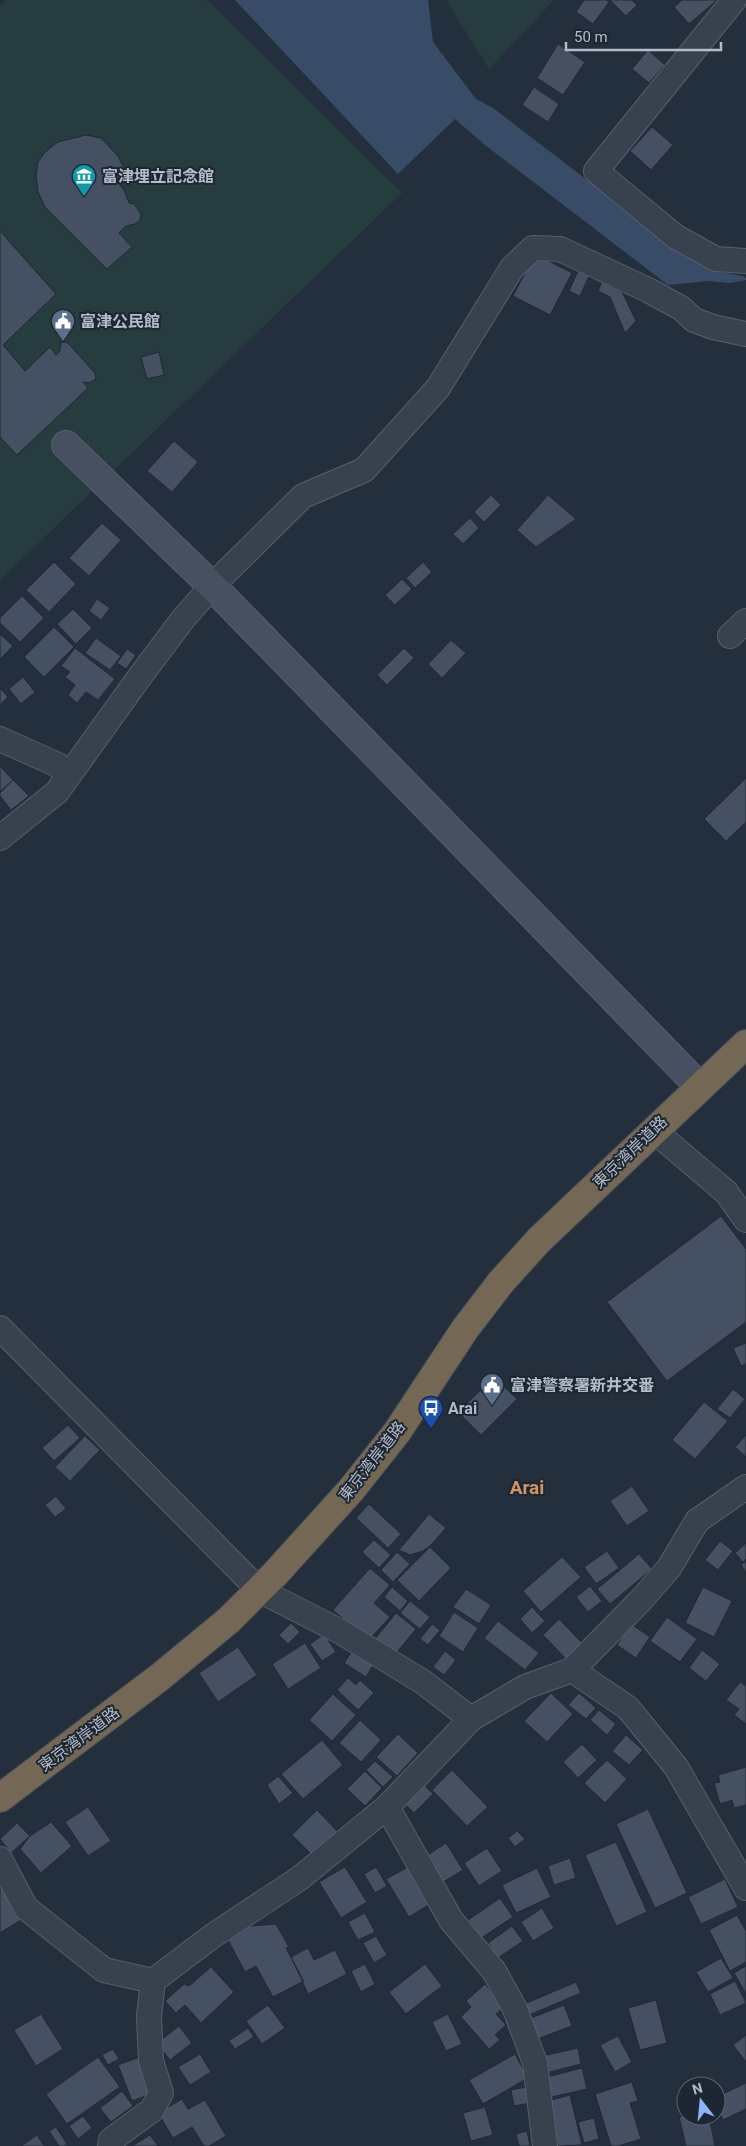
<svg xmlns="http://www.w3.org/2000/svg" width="746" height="2146" font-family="Roboto,'Noto Sans JP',sans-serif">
<rect width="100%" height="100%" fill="#242f3e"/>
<!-- green -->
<path fill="#263c3f" d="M6,0H207L402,193L0,580V5Z
M446,0H554L489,69Z"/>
<!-- water -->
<path fill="#394c67" d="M235,0H428L433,42L476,99L493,108L693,261L709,270L742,276L746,278V280L730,283L708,281L668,285L485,145L455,119L398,174Z"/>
<!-- building -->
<path fill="#455162" stroke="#1f2835" d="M584,0H606L609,2L593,24L576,12Z
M610,0H632L637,5L626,16Z
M682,0H717L689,24L674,7Z
M558,44L585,62L563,95L537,78Z
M648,50L665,65L649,83L632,69Z
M534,87L559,104L548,122L522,105Z
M652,127L673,145L651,170L630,151Z
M86,135L101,138L118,156L125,170L110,173L124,190L129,203L134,204L141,214L140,220L135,224L126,226L119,233L132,247L107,269L45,207L38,192L36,175L38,162L45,152L58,142Z
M0,231L56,294L3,345L25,371L50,347L56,355L60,351L61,342H65L68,343L95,373L96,379L89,383L83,382L88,388L17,455L0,437Z
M535,254L572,273L550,315L513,296Z
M578,271L589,276L580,296L569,291Z
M602,282L622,292L636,321L625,333L610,297L598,291Z
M159,352L164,375L147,379L141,357Z
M174,441L198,462L172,492L147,471Z
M491,495L501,505L484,522L474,512Z
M548,495L576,519L536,547L517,530Z
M470,518L479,528L463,544L453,534Z
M102,523L121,540L89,576L69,558Z
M54,562L76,584L49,612L26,590Z
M423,562L432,572L415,588L406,578Z
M402,579L412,589L395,605L385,595Z
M22,596L44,618L20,642L0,623V618Z
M97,599L110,608L101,620L89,611Z
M73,609L92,628L76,644L57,624Z
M54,627L74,647L44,677L24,657Z
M0,634L13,646L0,659Z
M96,638L121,656L110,670L85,653Z
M451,640L466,653L442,678L428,664Z
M75,648L115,679L98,700L86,692L77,703L68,695L75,685L65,677L70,672L61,666Z
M404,648L414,658L387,685L377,675Z
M127,649L136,655L126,669L117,663Z
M23,677L35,692L21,704L9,689Z
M0,688L8,697L0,705Z
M0,766L13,780L0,792Z
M746,778V822L726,841L704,819Z
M13,780L29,796L11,810L0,796V793Z
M721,1216L746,1249V1322L667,1381L607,1302Z
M746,1343V1364L741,1366L733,1348Z
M494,1377L517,1399L481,1435L458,1412Z
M733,1389L745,1399L730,1418L717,1409Z
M704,1402L728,1421L695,1459L672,1440Z
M68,1425L80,1438L54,1461L42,1448Z
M746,1435V1457L735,1447Z
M85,1436L100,1450L70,1481L55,1467Z
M632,1486L649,1511L627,1526L610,1501Z
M56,1496L66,1509L55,1517L45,1505Z
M369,1504L401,1534L388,1548L356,1518Z
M429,1514L446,1528L430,1546L423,1551L410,1555L399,1550Z
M374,1540L391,1555L379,1568L362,1552Z
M720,1541L733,1551L718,1570L705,1560Z
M746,1543V1559L743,1562L735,1553Z
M430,1547L451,1568L419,1601L397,1580Z
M607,1551L619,1568L596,1584L584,1567Z
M397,1552L410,1564L393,1582L381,1570Z
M639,1554L652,1569L610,1604L597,1589Z
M562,1557L581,1577L541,1612L523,1591Z
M746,1562V1574L741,1564Z
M370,1568L390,1585L374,1603L390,1617L368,1641L333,1610Z
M590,1586L602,1601L588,1612L576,1597Z
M392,1587L408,1601L400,1611L384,1597Z
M703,1587L732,1601L714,1637L685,1623Z
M466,1589L491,1605L479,1624L453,1607Z
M410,1601L430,1617L420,1629L400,1613Z
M532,1607L545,1621L532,1633L520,1619Z
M454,1612L478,1628L463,1652L439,1636Z
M396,1613L416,1629L394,1656L374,1640Z
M667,1617L697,1639L680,1662L650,1641Z
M559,1619L584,1645L568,1661L543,1635Z
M498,1621L539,1653L525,1670L484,1638Z
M291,1623L300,1632L288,1644L279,1635Z
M432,1624L440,1630L428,1645L420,1639Z
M631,1624L650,1637L636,1658L617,1645Z
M324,1634L336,1652L322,1661L310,1644Z
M305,1643L321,1668L288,1689L272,1664Z
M238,1647L257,1675L218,1702L199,1673Z
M355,1647L376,1660L366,1677L344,1663Z
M702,1650L720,1664L706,1681L689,1668Z
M445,1651L456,1660L444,1675L433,1667Z
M348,1678L356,1685L360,1680L374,1693L358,1710L337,1690Z
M740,1682L746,1686V1724L734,1715L739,1709L726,1700Z
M551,1693L573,1714L547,1742L524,1721Z
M579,1693L596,1708L586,1719L568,1705Z
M333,1694L356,1715L332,1741L309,1720Z
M599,1710L616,1724L607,1735L590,1720Z
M360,1720L381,1740L361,1762L339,1743Z
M398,1734L418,1753L397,1776L376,1757Z
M626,1735L643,1750L629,1765L612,1751Z
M322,1740L343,1765L303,1799L281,1774Z
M582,1744L597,1760L578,1778L563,1762Z
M607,1760L627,1779L605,1803L584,1783Z
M375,1761L393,1777L383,1787L366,1770Z
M746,1767V1805L734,1808L732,1800L720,1804L714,1783L720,1782L718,1775Z
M452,1770L488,1807L467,1826L432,1790Z
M365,1771L382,1788L365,1806L347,1789Z
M278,1776L293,1793L279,1804L267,1785Z
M420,1780L433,1794L414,1813L400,1799Z
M88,1807L111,1841L88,1856L65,1822Z
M648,1809L687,1893L655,1908L616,1824Z
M317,1810L339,1833L315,1858L292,1835Z
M51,1822L72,1846L41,1873L20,1849L30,1836Z
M17,1823L30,1836L11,1853L0,1839Z
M517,1831L525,1839L515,1847L508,1838Z
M616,1842L647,1912L616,1926L585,1855Z
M446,1843L463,1870L438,1885L422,1859Z
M487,1848L502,1871L479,1886L464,1863Z
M570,1858L576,1878L554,1885L548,1866Z
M345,1867L367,1902L341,1918L319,1882Z
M376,1867L387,1886L375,1893L364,1874Z
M408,1867L430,1904L409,1917L386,1879Z
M537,1868L551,1897L516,1913L502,1885Z
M725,1879L738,1907L701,1924L688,1897Z
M3,1886L24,1918L0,1933V1888Z
M500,1898L513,1917L480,1939L468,1920Z
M542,1908L554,1928L533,1941L521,1922Z
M365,1913L375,1932L358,1940L348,1922Z
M737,1915L746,1931V1962L730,1971L709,1930Z
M276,1924L289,1947L286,1948L304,1981L273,1997L256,1966L245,1972L227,1938L250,1926Z
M512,1926L523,1941L498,1958L488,1943Z
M376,1936L387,1955L374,1963L363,1943Z
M308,1948L314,1960L335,1950L347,1974L308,1994L291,1957Z
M721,1958L733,1978L708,1992L696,1972Z
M365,1964L375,1984L361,1992L351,1971Z
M425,1964L442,1986L406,2014L389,1992Z
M746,1966V1994L734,1973Z
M211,1967L234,1992L201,2023L185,2005L176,2013L165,2001L184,1984L189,1986Z
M735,1981L746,2003L720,2015L710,1994Z
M576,1982L581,1993L527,2016L522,2005Z
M485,1984L504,2007L496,2014L506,2025L495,2035L500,2040L489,2049L461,2017L471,2007L466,2001Z
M656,2000L667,2043L640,2050L628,2008Z
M268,2005L285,2028L262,2044L246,2021Z
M564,2005L572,2026L537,2039L529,2019Z
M41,2014L63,2049L36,2066L14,2030Z
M448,2014L462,2044L446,2051L432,2022Z
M179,2026L192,2043L170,2060L157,2043Z
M248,2028L254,2037L235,2049L229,2041Z
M746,2035V2062L733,2045Z
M618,2036L632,2062L615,2072L600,2045Z
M578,2048L581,2064L546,2073L542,2056Z
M113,2049L119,2059L108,2065L102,2055Z
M200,2054L211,2072L190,2085L178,2067Z
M515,2054L528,2078L483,2104L469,2080Z
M98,2057L120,2087L67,2124L46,2094Z
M140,2057L153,2093L132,2101L118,2065Z
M582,2068L587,2089L552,2097L547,2077Z
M632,2082L638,2101L630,2103L641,2139L618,2146H611L595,2094Z
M746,2083V2109L723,2120L716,2105V2097Z
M532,2086L535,2102L514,2106L511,2090Z
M122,2091L133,2106L111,2122L100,2108Z
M570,2095L582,2145L558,2146L548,2101Z
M182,2099L188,2109L205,2100L226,2136L209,2146H204L192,2127L173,2138L158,2113Z
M485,2107L493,2135L471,2141L463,2113Z
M686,2115L709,2116L715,2146H686L679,2117Z
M83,2116L92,2128L78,2139L69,2126Z
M594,2118L599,2139L584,2143L578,2122Z
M56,2127L67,2144L64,2146H59L49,2131Z
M527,2131L530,2146H519L516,2134Z
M37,2135L44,2146H21Z
M150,2135L158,2146H132Z"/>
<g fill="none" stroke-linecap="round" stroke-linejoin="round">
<!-- street casing -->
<g stroke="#565f6c" stroke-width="26">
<path id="street" d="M734,0L596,171L676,237L716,259L746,261
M730,636L746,621
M0,739L58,765L68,776
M0,838L57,792L141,675L183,619L212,586L303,496L364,470L438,388L512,268L533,248L560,249L648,290L681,308L694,320L713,327L746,334
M653,1130L726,1192L746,1220
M0,1328L259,1590L341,1632L423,1682L471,1719
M572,1670L628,1708L676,1767L746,1888
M387,1807L451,1920L494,1971L515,2009L535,2063L545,2146
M0,1859L26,1908L104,1970L153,1981
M110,2146L111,2140L152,2110L161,2093L151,2061L149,2016L153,1981L211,1937L300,1878L387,1807L471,1719L525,1687L572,1670L641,1600L669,1568L697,1521L746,1487"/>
</g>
<!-- secondary casing -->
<g stroke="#565f6c" stroke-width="30">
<path id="secondary" d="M66,445L212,586L700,1087"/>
</g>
<!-- highway casing -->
<g stroke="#434c59" stroke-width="30">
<path id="highway" d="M0,1798L160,1677L229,1620L275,1574L351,1490L397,1432L465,1329L501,1282L539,1240L746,1044"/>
</g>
<!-- street -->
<use href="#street" stroke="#38414e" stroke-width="24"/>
<!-- secondary -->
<use href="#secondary" stroke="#465061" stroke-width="28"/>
<!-- highway -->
<use href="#highway" stroke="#746855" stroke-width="28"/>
</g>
<!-- icons -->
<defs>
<g id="museum-pin" transform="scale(1.25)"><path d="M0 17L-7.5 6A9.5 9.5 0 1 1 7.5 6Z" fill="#0f9aa8" stroke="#1d2633"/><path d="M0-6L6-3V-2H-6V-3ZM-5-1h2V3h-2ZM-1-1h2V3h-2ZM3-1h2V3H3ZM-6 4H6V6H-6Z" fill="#fff"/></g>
<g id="civic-pin" transform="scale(1.25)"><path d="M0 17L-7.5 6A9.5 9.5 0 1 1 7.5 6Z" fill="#5c6f8a" stroke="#1d2633"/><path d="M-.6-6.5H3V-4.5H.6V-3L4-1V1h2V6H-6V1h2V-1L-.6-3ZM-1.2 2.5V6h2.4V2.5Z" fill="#fff"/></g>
<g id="bus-pin" transform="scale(1.25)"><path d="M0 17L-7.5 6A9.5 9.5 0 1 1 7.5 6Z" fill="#1a4fb4" stroke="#1d2633"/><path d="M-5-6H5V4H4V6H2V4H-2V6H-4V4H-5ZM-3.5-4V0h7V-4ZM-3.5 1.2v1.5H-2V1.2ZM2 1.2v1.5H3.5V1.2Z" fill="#fff"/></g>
</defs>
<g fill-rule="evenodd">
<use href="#museum-pin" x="84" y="176"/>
<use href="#civic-pin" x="63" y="321"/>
<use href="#civic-pin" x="492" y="1385"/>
<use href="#bus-pin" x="431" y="1408"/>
</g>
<g text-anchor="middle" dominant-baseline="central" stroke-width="4" stroke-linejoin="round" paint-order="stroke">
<!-- poi labels -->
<g font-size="16" font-weight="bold" fill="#b4bcc9" stroke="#1d2633" text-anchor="start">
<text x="102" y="176">富津埋立記念館</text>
<text x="80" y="321">富津公民館</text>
<text x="510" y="1385">富津警察署新井交番</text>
<text x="448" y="1408">Arai</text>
</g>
<!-- street labels -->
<g font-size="16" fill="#b4bcc9" stroke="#1d2633">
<text transform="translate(630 1152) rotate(-44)">東京湾岸道路</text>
<text transform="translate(372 1461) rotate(-52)">東京湾岸道路</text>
<text transform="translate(79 1739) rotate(-37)">東京湾岸道路</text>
</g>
<!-- quarter labels -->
<g font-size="19" font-weight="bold" fill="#d59563" stroke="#1d2633">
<text x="527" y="1487">Arai</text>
</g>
</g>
<!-- north arrow -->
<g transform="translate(701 2101) rotate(344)"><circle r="24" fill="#1d2633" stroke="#59626f"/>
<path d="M0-4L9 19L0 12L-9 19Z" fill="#8ab4f8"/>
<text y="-8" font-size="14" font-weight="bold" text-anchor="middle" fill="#b4bcc9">N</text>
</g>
<!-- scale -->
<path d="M566 42v8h155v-8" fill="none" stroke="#b4bcc9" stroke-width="2.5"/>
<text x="574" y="42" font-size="15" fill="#b4bcc9" stroke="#1d2633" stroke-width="4" paint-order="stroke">50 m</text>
</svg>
